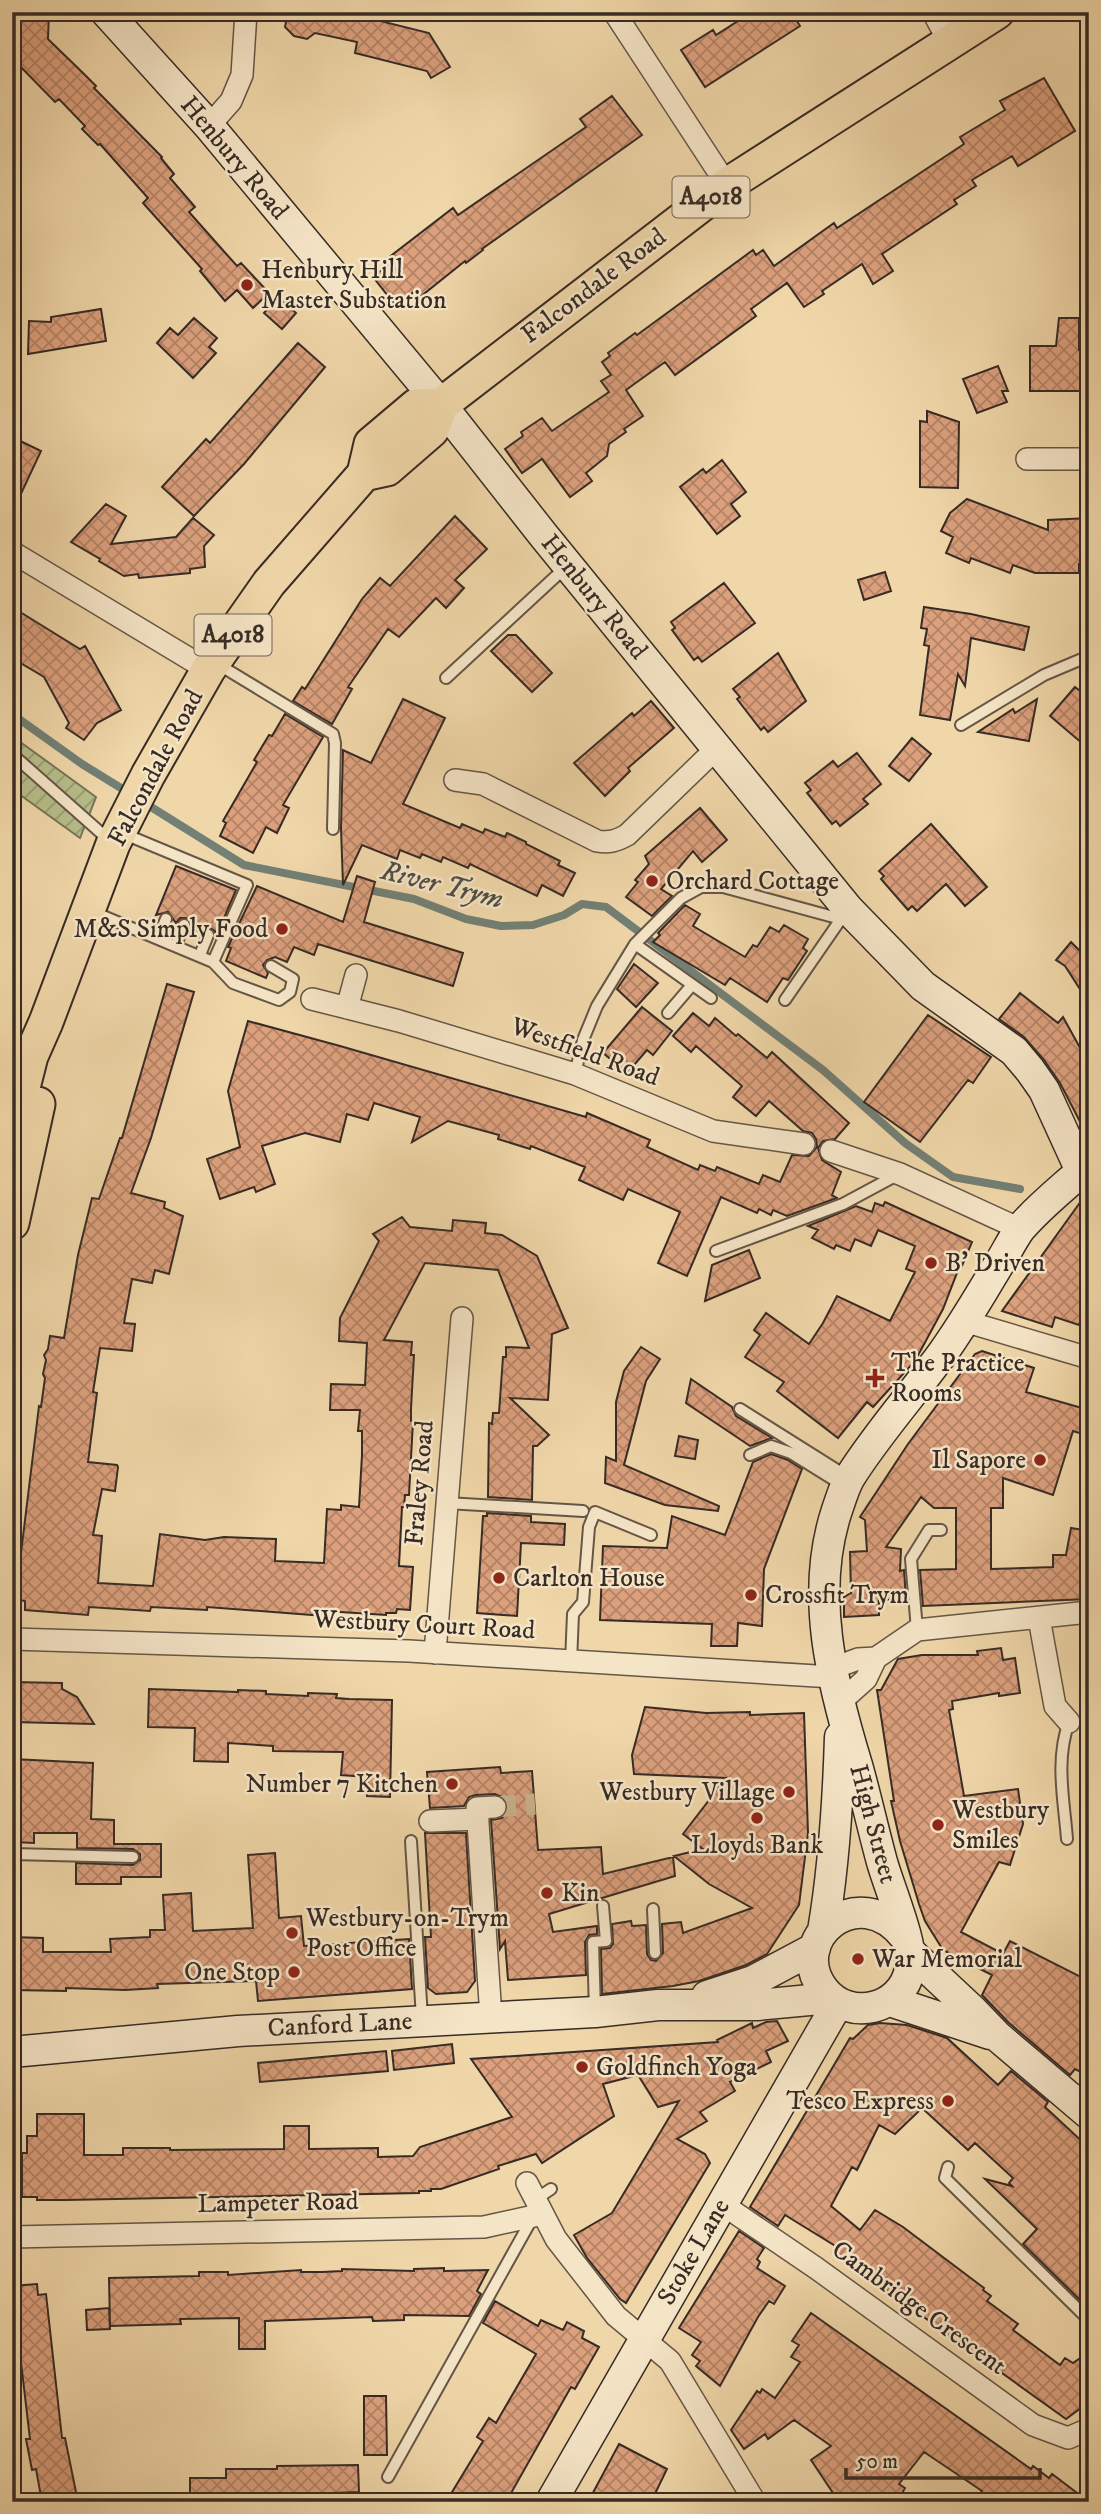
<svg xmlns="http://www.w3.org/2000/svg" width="1101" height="2514" font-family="'IM FELL DW Pica',serif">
<defs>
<pattern id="garden-furrows" width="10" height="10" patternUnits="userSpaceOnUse" patternTransform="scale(1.75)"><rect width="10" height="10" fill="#b7bf8a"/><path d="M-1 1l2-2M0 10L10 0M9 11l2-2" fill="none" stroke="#969b71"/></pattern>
<pattern id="building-cross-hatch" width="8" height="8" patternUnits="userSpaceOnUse" patternTransform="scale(1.75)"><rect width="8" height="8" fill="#dca07d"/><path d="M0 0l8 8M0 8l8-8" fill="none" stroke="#b38366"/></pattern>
</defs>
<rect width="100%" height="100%" fill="#f0d7a9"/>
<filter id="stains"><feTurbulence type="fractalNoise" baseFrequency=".00286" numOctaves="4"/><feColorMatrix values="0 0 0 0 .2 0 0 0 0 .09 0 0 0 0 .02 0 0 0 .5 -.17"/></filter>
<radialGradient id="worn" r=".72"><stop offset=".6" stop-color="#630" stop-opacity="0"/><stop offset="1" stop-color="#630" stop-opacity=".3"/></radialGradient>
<!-- garden -->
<path fill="url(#garden-furrows)" stroke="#777558" stroke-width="2" d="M12,736L96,797L80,838L12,789Z"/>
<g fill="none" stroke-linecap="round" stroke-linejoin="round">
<!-- stream -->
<path stroke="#728075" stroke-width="8" d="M12,714L82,764L129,793
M143,802L244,865L414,899L466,919L501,926L533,925L564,915L582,904L606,907L823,1070L905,1143L953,1177L1020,1189"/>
</g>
<!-- building -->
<path fill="url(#building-cross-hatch)" stroke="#372b25" stroke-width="2" d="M12,12H49L48,39L84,74L96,86L94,88L162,157L161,158L174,174L170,178L195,207L189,212L237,266L241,263L269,293L253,308L237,290L225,301L200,271L202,269L143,203L148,198L100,144L98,145L82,129L85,126L59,99L55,102L12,58Z
M288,12H344L429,33L450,67L431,78L427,71L355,53L357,42L315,33L307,39L294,36L285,27Z
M752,12H791L800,26L705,87L681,50L713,30L716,35Z
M1044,78L1075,131L1018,166L1012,156L972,180L976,186L954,200L957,204L882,254L893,271L873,284L862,264L822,291L824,294L804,307L787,283L751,309L756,316L675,375L665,362L644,377L626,390L643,416L624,429L626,432L609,444L607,456L586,473L592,481L570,497L542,459L522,473L505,449L523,436L521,432L542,418L552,431L609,392L601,381L611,375L602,362L610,356L608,353L635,333L637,335L753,250L756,255L763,250L774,266L834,223L837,228L964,144L960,137L1005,110L1000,101Z
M612,96L642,135L517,224L482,249L483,250L466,263L465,261L420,297L415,291L396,306L373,277L392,262L388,258L453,208L458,215L586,127L580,119Z
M278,297L296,313L282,329L264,313Z
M101,309L106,341L28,354L29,321L51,322V317Z
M194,318L217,338L209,347L216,353L193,378L157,343L170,328L178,335Z
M1059,318H1079V350H1089V391H1030V346H1056Z
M298,343L325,367L244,464L194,516L162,487L206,439L210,443Z
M998,366L1008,391H1002L1007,402L977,413L963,379Z
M927,411L959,422L958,488L920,487V421L927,422Z
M12,437L41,451L12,513Z
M722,460L746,492L731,504L740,516L717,534L680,487L703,469L706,473Z
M967,499L1048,530V520L1089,518V564H1079V573H1035L1013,565L1010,573L971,558L969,563L946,553L953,537L941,531L950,513Z
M106,504L126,516L111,544L176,537L193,518L214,535L204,546L205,567L190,569V573L139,578L138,574L124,576L99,561L100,559L71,542Z
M455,516L487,549L455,580L464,588L446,608L436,598L399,637L388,629L348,687L352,689L332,724L293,701L302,687L305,689L362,599L380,578L390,586Z
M885,572L891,591L864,600L858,580Z
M724,583L755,623L702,662L698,657L694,660L672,630L675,628L671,622Z
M12,607L80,649L85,646L121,710L97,723L84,740L66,728L69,723L44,677L12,658Z
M924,607L971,614L1029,627L1024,650L971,638L965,686L958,674L950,720L920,715L929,646L924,645L927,629L921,628Z
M508,635H516L552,673L532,692L491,651Z
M778,653L806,701L768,732L764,727L761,730L737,699L740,697L733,689Z
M1075,687L1089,698V749L1050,716Z
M403,699L445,718L403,804L460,828L462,824L483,833L485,829L505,837L507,833L526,842V844L560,861L558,865L575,873L563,896L542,885L537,896L470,864L468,868L443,857L441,862L422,854L420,858L400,850L397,859L362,845L343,885L341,828L343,750L371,763Z
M1037,699L1029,741L978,732L1013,709L1015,713Z
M651,701L674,728L628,768L630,771L605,796L574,763L632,713L634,716Z
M285,714L323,737L283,805L289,808L277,833L266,827L253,853L220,836L226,823L223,821L257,762L254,760L269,735L272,736Z
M912,738L931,754L909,781L889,766Z
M857,753L881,784L863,799L868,804L840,826L836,821L832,824L807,793L811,790L805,783L833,761L838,767Z
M700,808L727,840L702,862L693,851L661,889L672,896L652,916L626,897L638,882L635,880L649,864L645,856Z
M931,824L987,887L965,906L946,884L917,911L912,906L908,910L881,879L884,876L879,871Z
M176,866L236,890L216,937L215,931L210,928H204L201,932L191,929V921L186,918H180L176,923L168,912L156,915Z
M357,876L375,882L364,922L463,953L453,986L318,944L314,955L294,947L287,962L275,957L267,960L263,965L268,973L266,978L226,961L231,948L228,947L257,886L343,922Z
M685,905L700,914L693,926L745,957L753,945L757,947L770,927L779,932L784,925L808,939L803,948L807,951L788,980L783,978L767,1002L730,978L725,985L653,942L660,935L658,933Z
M1071,942L1089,960V1003L1065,966L1056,960Z
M634,964L658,983L636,1007L617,989Z
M167,984L194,992L151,1138L131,1193L165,1202L164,1208L183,1216L169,1274L155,1270L152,1283L132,1279L124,1323L135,1324L132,1351L100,1348L93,1392L97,1393L88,1462L117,1465L118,1467L115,1491L102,1489L93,1535L102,1536L98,1583L153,1586L160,1534L205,1540L224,1537L276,1539L275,1561L324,1563L327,1509L341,1510V1505L359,1507L362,1455V1431H358L360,1410H330L331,1384L365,1385L367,1343L339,1341L340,1318L379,1241L373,1234L402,1217L410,1227L452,1231L453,1220L486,1223L485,1233L502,1235L537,1256L568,1328L552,1334L548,1400L510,1398L549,1435L537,1446H533L532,1500L488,1497L489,1423L492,1424L493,1413H499L503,1357H506V1347L529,1348L498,1270L425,1263L384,1340L412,1342L411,1355H414L411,1409V1421H413L409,1495H405L404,1507H402L399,1566L413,1567L410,1610L397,1609L396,1613H386V1615L325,1611L324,1616L207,1607V1610L151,1607L150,1611L89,1607L88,1615L25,1610V1601L19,1600L20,1589H18L20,1561L39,1406L41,1407L45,1378L43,1374L46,1360L44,1355L48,1349L50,1336L64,1338L78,1255L92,1198L99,1199L120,1138H122Z
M1020,993L1058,1023L1063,1017L1089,1064V1139L1060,1083L1044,1060L1024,1037L999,1019Z
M642,1007L672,1031L653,1055L647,1050L627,1073L603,1053Z
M693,1013L709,1026L715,1018L736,1036L738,1034L767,1058L772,1052L849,1123L835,1139L823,1141L818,1148L822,1160L841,1172L832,1195L837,1198L787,1216L773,1210L771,1215L759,1209L757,1213L721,1197L687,1276L658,1263L680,1212L628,1189L623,1200L579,1180L585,1167L531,1146L530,1149L498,1139L499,1135L448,1121L412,1142L420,1117L374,1103L368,1120L347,1114L340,1142L305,1133L262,1146L275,1184L256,1192L254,1187L220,1199L207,1159L240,1147L228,1091L248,1021L340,1046L586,1117L587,1113L650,1140L647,1147L698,1170L700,1165L715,1171L717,1167L759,1184L763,1175L780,1182L792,1155L809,1156L817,1147L816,1139L812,1133L803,1131L769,1101L756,1116L733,1097L742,1086L696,1046L691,1052L673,1036Z
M928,1015L991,1057L973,1083L968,1080L920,1142L864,1102Z
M1089,1190V1296L1079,1325L1055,1317L1052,1327L1002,1311Z
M885,1202L972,1242L962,1266L960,1265L943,1309L915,1361L873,1407L867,1402L838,1438L777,1391L784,1382L745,1357L760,1335L754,1330L766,1313L809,1344L823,1323L837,1296L890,1321L915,1272L906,1269L915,1246L878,1230L871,1246L855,1239L850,1251L836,1245L834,1249L812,1238L818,1230L808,1226L856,1206L872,1212L875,1203L883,1206Z
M749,1250L760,1278L705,1301L712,1265Z
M641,1347L660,1359L646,1381L624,1465L719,1506L718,1511L665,1505L605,1483L606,1457L616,1461V1402L624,1371Z
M982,1351L1034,1368L1026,1392L1089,1410V1436L1073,1431L1053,1495L1003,1478V1508H991V1569L1053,1567V1555H1066L1071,1528L1089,1531V1599L923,1606L920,1570L956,1569V1508H934L921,1497L886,1547L901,1549L900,1571L904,1570L906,1598L879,1601V1615L844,1617V1597L851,1593L850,1552L867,1551L865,1520L860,1517L908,1444L975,1354Z
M691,1379L732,1407L736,1416L772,1438L750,1446L686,1403Z
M679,1436L698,1440L695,1459L675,1456Z
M771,1454L788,1460L802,1469L764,1569L762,1626L738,1623L737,1646H711L712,1624L600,1620L603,1546L667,1548L672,1516L725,1535L753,1462Z
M487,1513L531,1516V1522L565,1524L564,1545L521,1543L517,1616L477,1613L483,1516H487Z
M1001,1648L1003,1660L1015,1658L1020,1693L999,1696V1693L952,1701L953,1709L949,1710L964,1796L1018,1789L1023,1824L1010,1865L999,1862L961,1932L1003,1954L1010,1941L1089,1981V2076L1075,2069L1070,2075L1009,2023L982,1995L992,1975L943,1950L925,1921L919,1904L900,1841L891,1801H894L877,1690H881L898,1659L922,1655H978L977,1651Z
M12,1682L62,1683V1689L77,1697L94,1724L12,1722Z
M149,1689L238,1692V1690L266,1691V1694L308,1696V1693L337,1694L336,1698L349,1699L392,1700L390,1797L367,1796L368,1777L341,1775L343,1752L273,1751V1746L228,1743V1762L194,1761L195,1728L148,1727Z
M645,1707L706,1713L750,1712V1715L804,1713L808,1833L799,1905L767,1954L746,1965L699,1981L673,1986L602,1994L601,1949L610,1948L613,1944L612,1924L631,1921L632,1926L646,1925L647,1954L651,1960L656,1961L663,1953L662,1924L681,1922L683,1933L752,1908L709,1884L674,1856L703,1849L683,1834L726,1778L634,1774L632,1755Z
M12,1759L93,1763L91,1819L114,1820V1844H161V1877H121V1884H76V1863L133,1865L140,1860V1854L133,1849L77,1848V1833H34V1843L14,1842Z
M500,1767L501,1773L532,1771L538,1850L601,1847L603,1874L673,1857L675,1876L549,1914L553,1932L597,1926V1934L589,1935L585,1942L586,1975L508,1980L505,1941L500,1949L491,1820L502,1818L506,1813L508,1807L506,1799L495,1794L476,1795L469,1797L464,1806L430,1808L427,1772Z
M425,1833H466L475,1981L467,1992L436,1994L428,1988L425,1937H431Z
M275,1853L279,1918L301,1916L304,1946L409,1939L412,1989L258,2001L256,1981L157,1984L158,1988L125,1990L66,1988V1991L12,1990V1937L43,1938V1952H111L110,1939L150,1937V1930H165L163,1895L191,1893L193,1931L253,1928L248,1855Z
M777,2021L788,2041L766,2051L771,2062L730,2082L735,2091L700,2112L707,2121L677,2139L705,2154L710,2163L626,2303L620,2299L587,2258L574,2235L612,2213L679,2101L658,2107L638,2075L603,2084L614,2116L542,2163L536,2154L498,2166L499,2169L441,2189H431V2191H419V2193L66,2200H37V2197H22V2153H27V2136H37V2114H84V2155H123V2148H170V2150L284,2149V2126H309V2149L378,2148V2157L413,2156L420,2147L512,2117L471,2059L718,2042L717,2040L752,2023L753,2028L766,2022Z
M880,2023L907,2025L947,2038L998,2085L1011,2071L1048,2102L1045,2107L1089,2148V2309L1023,2244L1037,2229L985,2179L1012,2186L1009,2183L1013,2178L975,2143L968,2150L922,2108L895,2134L879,2125L857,2170L852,2167L831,2206L860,2230L875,2210L903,2227L984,2288L983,2290L991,2296L987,2301L1018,2324L1013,2330L1060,2365L1065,2358L1073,2363L1089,2352V2402L1066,2419L833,2252L837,2247L785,2215L778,2226L750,2207L850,2038L853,2039L868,2025Z
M452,2044L454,2063L394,2070L392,2051Z
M386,2051L388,2071L260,2082L258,2063Z
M739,2231L764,2248L757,2259L760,2262L757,2268L785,2286L774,2304L769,2301L758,2317L720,2386L696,2366L700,2361L692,2355L701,2342L679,2328Z
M444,2268V2271L488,2270L477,2291L481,2294L469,2316L404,2315V2320L373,2321L372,2317L265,2321V2349H239V2318L180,2319L181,2324L110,2326L109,2278L199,2276V2272H228V2275L301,2270V2272H322L342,2271V2269L414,2271V2269Z
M37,2284L38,2295L46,2294L62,2438H65L78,2502H42L36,2469L32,2470L26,2439H30L12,2286Z
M495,2301L538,2326L541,2320L563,2330L567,2322L584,2331L582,2338L599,2347L575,2389L571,2387L506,2502H446L483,2441L477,2437L489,2418L496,2423L536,2354L483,2323Z
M109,2308L110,2329L87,2330L86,2310Z
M811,2313L1031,2469L1033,2466L1049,2478L1052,2474L1089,2502H974L982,2491L924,2452L899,2484L905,2488L897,2502H839L811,2460L831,2446L794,2420L768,2439L765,2434L744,2449L731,2430L757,2391L760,2393L762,2389L775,2398L800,2362L791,2357L799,2345L792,2341Z
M364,2396H386L387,2455H364Z
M619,2444L667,2469L651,2502H588Z
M358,2465L359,2492L332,2493L333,2502H190V2478H226V2469H277V2466Z"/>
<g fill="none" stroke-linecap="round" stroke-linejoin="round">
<!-- street-tunnel -->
<path stroke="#cbb58f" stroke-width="21" stroke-dasharray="21 10" stroke-linecap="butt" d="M495,1807L535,1804"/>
<!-- lane casing -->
<g stroke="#655646" stroke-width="14">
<path id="lane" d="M216,663L333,734L335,743L333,829
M446,678L567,566
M961,725L1044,675L1089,656
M12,754L109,840
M91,911L213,962L247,885L122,833
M158,938L166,919
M635,944L711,998
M176,945L184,925
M200,955L208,935
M213,962L233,983L279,1000L290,992L293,979L271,966
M785,1000L843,916
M668,1013L692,985
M575,1074L583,1040L597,1006L635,944L681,898L701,887H723L841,919
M716,1251L843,1204L897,1175
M740,1409L848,1477
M750,1455L771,1446L791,1453L844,1486
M447,1503L583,1511
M917,1630L911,1559L929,1530H941
M571,1662L573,1614L583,1602L589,1527L595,1512L651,1535
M1067,1839C1064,1800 1055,1760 1069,1722
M411,1841L422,2018
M12,1854L133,1857
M653,1909L655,1953
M595,2011L593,1942L606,1941L603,1906
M948,2167L945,2178L1089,2320
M536,2199L551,2189
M388,2477L533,2217"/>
</g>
<!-- street casing -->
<g stroke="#655646" stroke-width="24">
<path id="street" d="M614,12L727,185
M933,12L949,42
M209,126L231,101L242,75L246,12
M1027,459H1089
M12,552L208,670
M455,780L483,784L597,841C609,843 616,841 627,835L717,748
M312,999L399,1021L575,1074L713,1131L804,1144
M347,1008L356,975
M831,1151L900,1174L1020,1229
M964,1321L1089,1358
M1039,1618L1055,1706L1069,1722
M12,1639L409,1651L833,1677
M435,1653L462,1318
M831,1669L858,1659L876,1658
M838,1704L866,1679L876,1658L917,1630L1089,1612
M430,1821L478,1819
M491,2017L477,1808L495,1807
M527,2183L556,2239L616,2316L670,2361L755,2502
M722,2204L816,2268L1033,2425L1068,2438L1089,2429
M12,2237L484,2227L543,2214"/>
</g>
<!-- secondary casing -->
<g stroke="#372b25" stroke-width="33">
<path id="secondary" d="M106,12L209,126L441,405L544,536L848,909L923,986L1014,1051L1030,1070L1044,1090L1081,1171
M823,1931C834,1866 838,1803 840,1737
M905,1937C858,1877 785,1941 824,1990C849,2022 902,2010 910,1969C914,1946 889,1887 882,1862C873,1829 866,1797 857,1765C832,1683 809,1594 837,1510C841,1499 844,1487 850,1477C877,1434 912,1395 942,1354C963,1325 980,1295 999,1264C1006,1253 1012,1240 1020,1229C1040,1205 1067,1185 1089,1164
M911,1953L972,2010L997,2036L1089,2114
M707,1996L753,1981L815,1948
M890,2001L990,2034
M12,2052L238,2031L595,2012L658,2005H757L831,1998
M551,2502L838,2003"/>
</g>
<!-- primary casing -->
<g stroke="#372b25" stroke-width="37">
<path id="primary" d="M364,474L387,469L432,430L441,405L727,185L997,12
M12,1131L31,1056L46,1022L113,844L148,775L208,670L269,583L364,474L371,444L416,406L441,405
M12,1223L38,1104"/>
</g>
<!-- lane -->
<use href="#lane" stroke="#f5e5c7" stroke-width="10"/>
<!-- street -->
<use href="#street" stroke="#f5e5c7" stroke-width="21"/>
<!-- secondary -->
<use href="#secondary" stroke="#f5e5c7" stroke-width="30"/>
<!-- primary -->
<use href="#primary" stroke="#f0d7a9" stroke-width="33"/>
</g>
<!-- markers -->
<g fill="#8f2418" stroke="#f5e5c7" stroke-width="2.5">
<circle cx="247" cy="285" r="7"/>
<circle cx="652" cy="881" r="7"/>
<circle cx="282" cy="929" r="7"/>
<circle cx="931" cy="1263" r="7"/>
<path d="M871.5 1367.5h7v7h7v7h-7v7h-7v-7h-7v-7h7z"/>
<circle cx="1040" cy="1460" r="7"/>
<circle cx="499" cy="1578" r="7"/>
<circle cx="751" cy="1595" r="7"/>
<circle cx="452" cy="1784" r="7"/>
<circle cx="789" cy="1792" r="7"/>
<circle cx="757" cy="1818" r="7"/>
<circle cx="938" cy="1825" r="7"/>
<circle cx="547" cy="1893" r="7"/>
<circle cx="292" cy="1933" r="7"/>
<circle cx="858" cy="1959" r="7"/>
<circle cx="294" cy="1972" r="7"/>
<circle cx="582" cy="2067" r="7"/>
<circle cx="948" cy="2101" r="7"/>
</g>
<g text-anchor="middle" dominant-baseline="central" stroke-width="5" stroke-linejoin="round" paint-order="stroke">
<!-- shield labels -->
<g fill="#f5e5c7" stroke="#706356" stroke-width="2">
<rect x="672.5" y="176.5" width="77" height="41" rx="5"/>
<rect x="194.5" y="614.5" width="77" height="41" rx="5"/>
</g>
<g font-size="24" font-weight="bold" fill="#372b25">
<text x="711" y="197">A4018</text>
<text x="233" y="635">A4018</text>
</g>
<!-- street labels -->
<g font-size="26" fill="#372b25" stroke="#f5e5c7">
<text transform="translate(234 158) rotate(50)">Henbury Road</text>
<text transform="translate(594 286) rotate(-37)">Falcondale Road</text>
<text transform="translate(594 597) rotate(51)">Henbury Road</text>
<text transform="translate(156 768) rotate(-62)">Falcondale Road</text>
<text transform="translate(585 1052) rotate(20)">Westfield Road</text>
<text transform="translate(420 1483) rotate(-85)">Fraley Road</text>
<text transform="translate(424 1625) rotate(3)">Westbury Court Road</text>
<text transform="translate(873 1824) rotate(75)">High Street</text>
<text transform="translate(340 2025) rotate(-3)">Canford Lane</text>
<text transform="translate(278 2203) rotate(-1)">Lampeter Road</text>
<text transform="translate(694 2252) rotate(-60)">Stoke Lane</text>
<text transform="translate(919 2308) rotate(36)">Cambridge Crescent</text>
</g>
<!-- poi labels -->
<g font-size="26" fill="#372b25" stroke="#f5e5c7" text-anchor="start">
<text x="261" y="270">Henbury Hill<tspan x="261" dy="30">Master Substation</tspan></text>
<text x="666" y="881">Orchard Cottage</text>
<text x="268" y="929" text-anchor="end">M&amp;S Simply Food</text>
<text x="945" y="1263">B' Driven</text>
<text x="891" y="1363">The Practice<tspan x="891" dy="30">Rooms</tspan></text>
<text x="1026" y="1460" text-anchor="end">Il Sapore</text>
<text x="513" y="1578">Carlton House</text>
<text x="765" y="1595">Crossfit Trym</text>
<text x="438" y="1784" text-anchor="end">Number 7 Kitchen</text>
<text x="775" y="1792" text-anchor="end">Westbury Village</text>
<text x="952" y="1810">Westbury<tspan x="952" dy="30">Smiles</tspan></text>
<text x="757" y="1845" text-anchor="middle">Lloyds Bank</text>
<text x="561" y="1893">Kin</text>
<text x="306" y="1918">Westbury-on-Trym<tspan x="306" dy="30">Post Office</tspan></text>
<text x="872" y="1959">War Memorial</text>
<text x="280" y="1972" text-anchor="end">One Stop</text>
<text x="596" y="2067">Goldfinch Yoga</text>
<text x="934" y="2101" text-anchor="end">Tesco Express</text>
</g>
<!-- water labels -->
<g font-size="28" font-style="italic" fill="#504e46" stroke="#f5e5c7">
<text transform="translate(442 885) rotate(14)">River Trym</text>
</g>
</g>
<!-- margin -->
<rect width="1101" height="2514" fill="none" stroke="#f0d7a9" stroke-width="42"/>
<rect x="14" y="14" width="1073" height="2486" fill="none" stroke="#372b25" stroke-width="3.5"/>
<rect x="21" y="21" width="1059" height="2472" fill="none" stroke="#372b25" stroke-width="2"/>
<!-- scale -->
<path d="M846 2468v10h194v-10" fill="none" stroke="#372b25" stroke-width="3.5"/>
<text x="856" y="2468" font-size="21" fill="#372b25" stroke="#f5e5c7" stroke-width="5" paint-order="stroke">50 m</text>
<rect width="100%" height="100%" filter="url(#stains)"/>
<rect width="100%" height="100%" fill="url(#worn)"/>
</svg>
